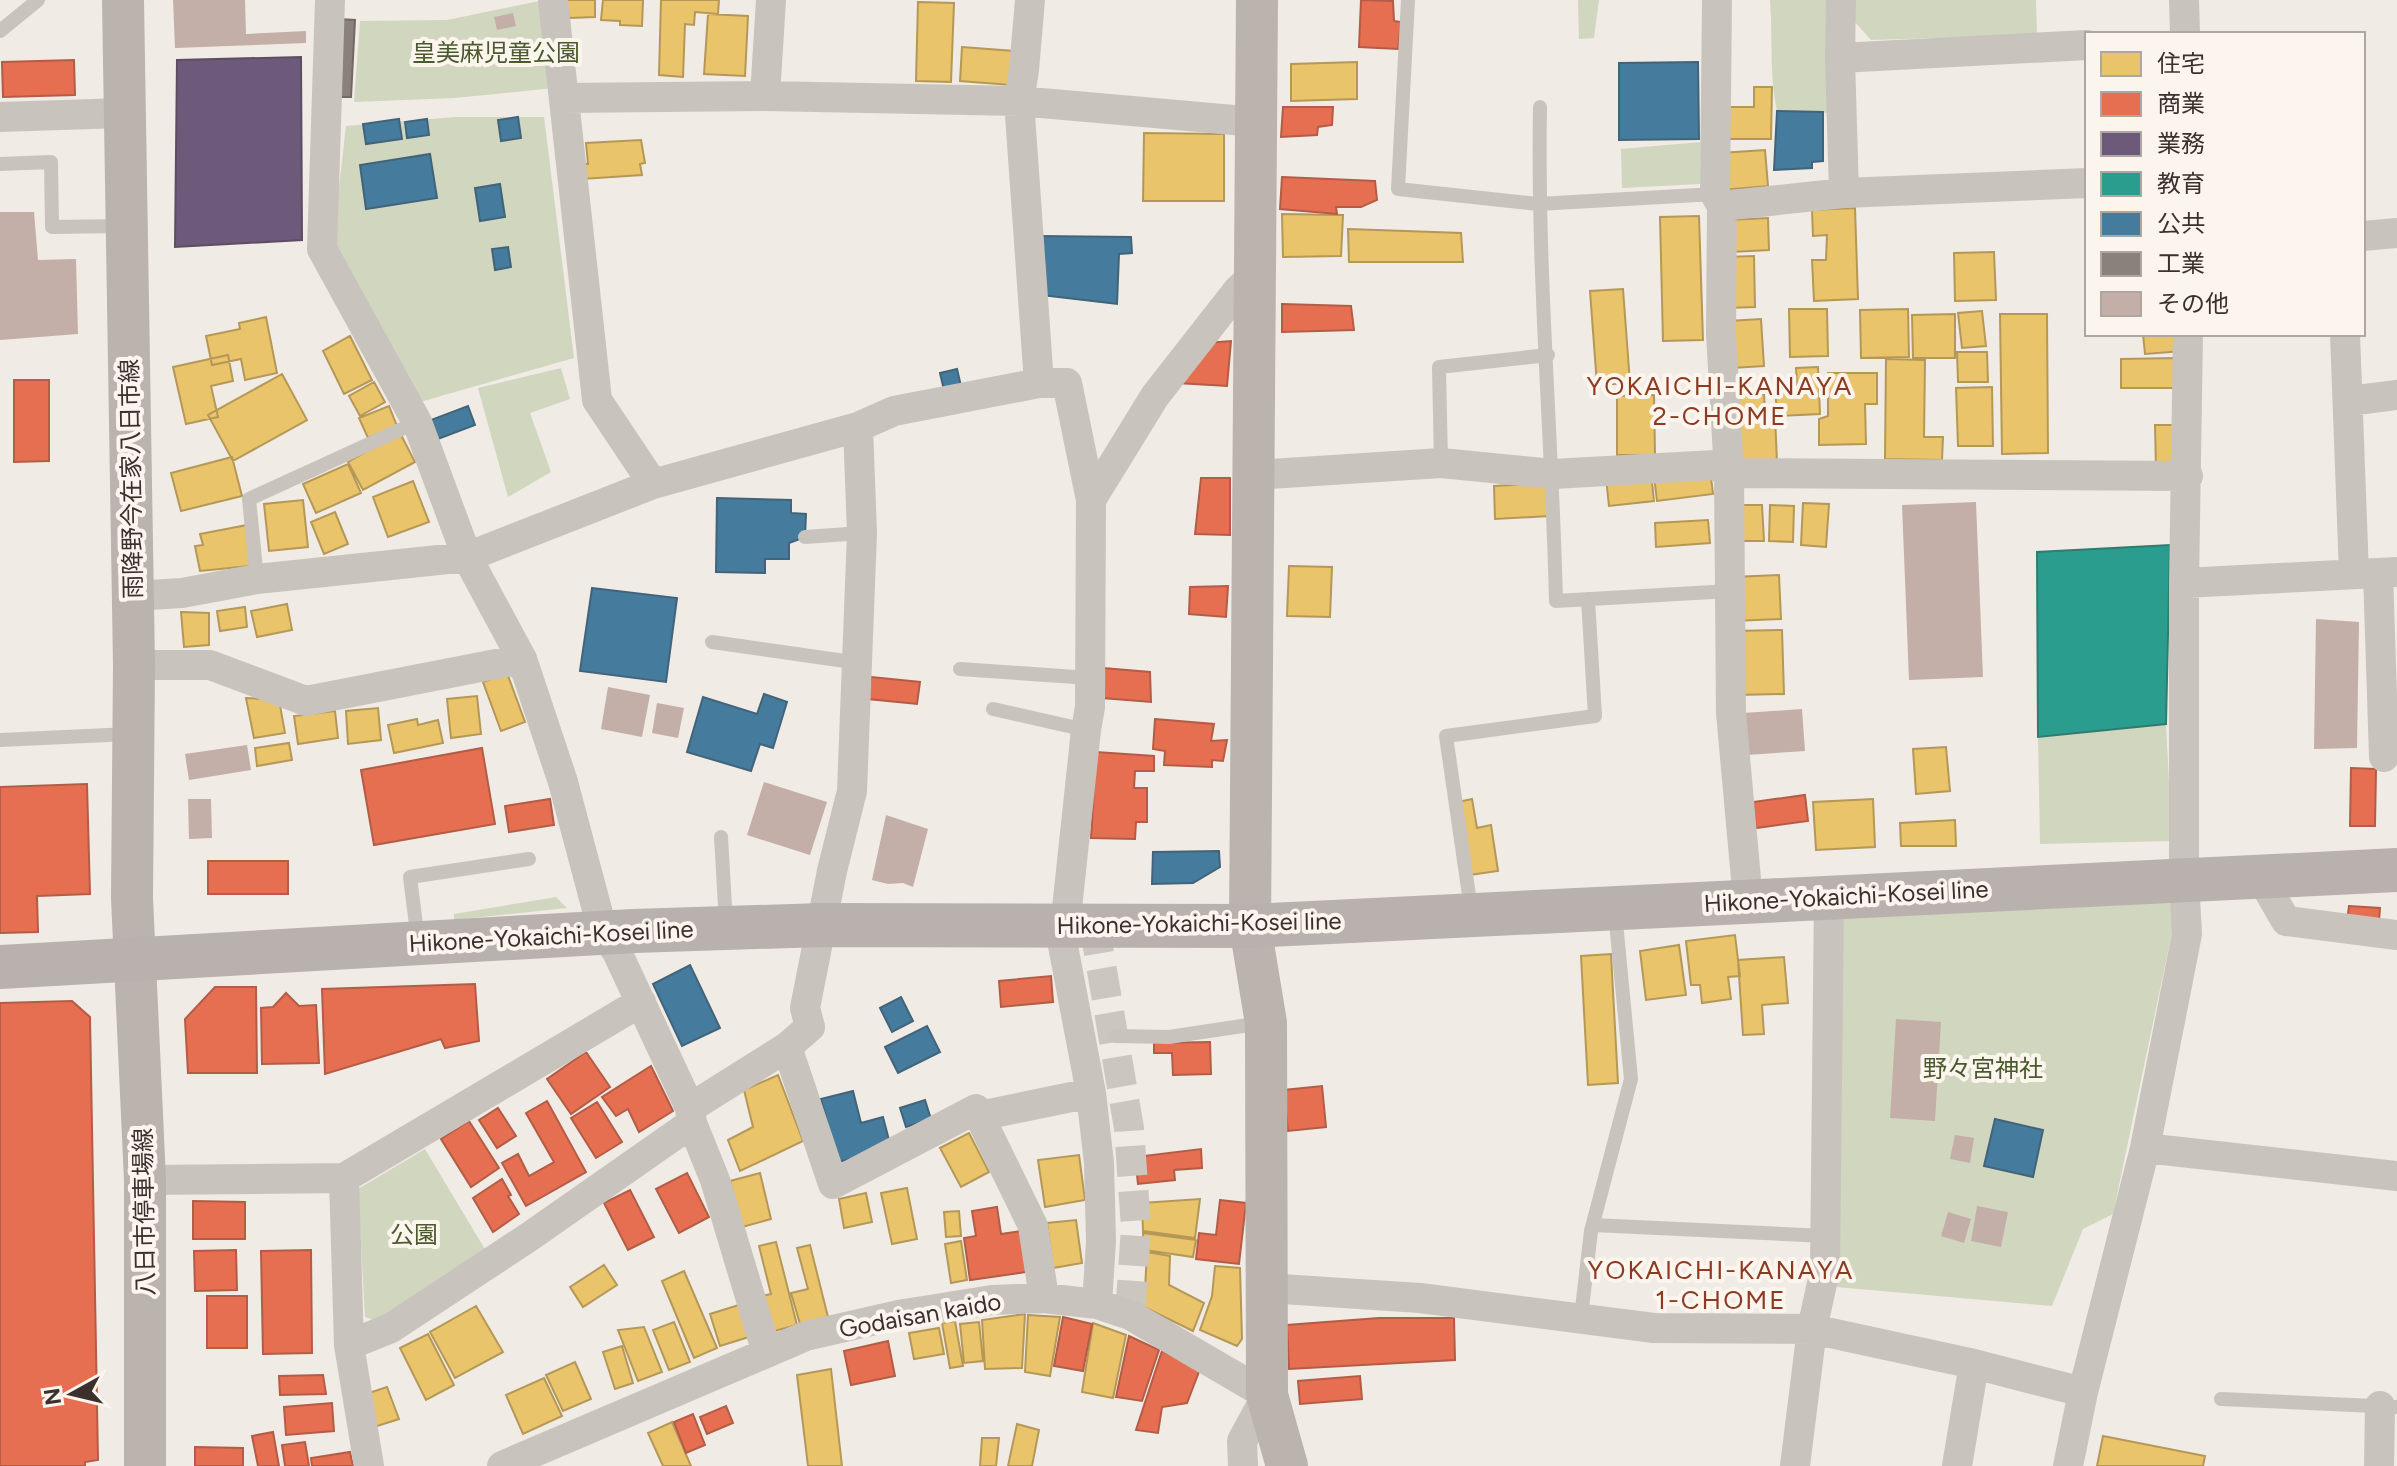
<svg xmlns="http://www.w3.org/2000/svg" width="2397" height="1466" font-family="Figtree,'Noto Sans JP',sans-serif">
<rect width="100%" height="100%" fill="#f0ebe5"/>
<!-- green -->
<path fill="#d1d6bf" d="M544,0L554,88L455,98L354,102L360,21L447,20Z
M1578,0H1599L1594,38L1579,39Z
M1770,0H1833L1832,113L1777,111C1769,75 1773,37 1770,0Z
M1854,0H2036L2037,35L1871,40L1853,20Z
M455,117H544L574,358L420,402L332,248L346,126Z
M1701,142L1700,184L1622,188L1621,149Z
M561,368L570,399L530,413L551,472L508,497L478,388Z
M2166,724L2172,841L2040,844L2038,737Z
M2180,894L2113,1214L2083,1229L2052,1306L1825,1286L1828,916Z
M556,897L567,908L454,920V914Z
M425,1149L489,1256L379,1322L365,1317L358,1189Z"/>
<!-- homes -->
<path fill="#e9c46a" stroke="#b59857" stroke-width="2" d="M561,0H595V17L570,18Z
M603,0H643L642,26L620,25V21L601,20Z
M661,0H719L718,14L695,12L694,25L685,24L683,77L659,75Z
M918,2L954,3L951,82L916,81Z
M708,14L748,16L745,76L704,74Z
M962,47L1014,51L1011,85L960,81Z
M1357,62V99L1291,101V64Z
M1754,87H1772L1771,139H1726V107H1754Z
M1144,133L1224,134V201H1143Z
M641,140L645,163L640,164L642,175L582,179L581,164H588L586,143Z
M1765,150L1768,186L1722,190L1720,153Z
M1855,208L1858,299L1814,301L1812,260H1826L1827,235L1813,236L1812,210Z
M1282,214L1343,215L1341,256L1283,257Z
M1699,216L1703,340L1663,341L1660,217Z
M1768,218L1769,250L1731,252L1729,220Z
M1348,229L1461,233L1463,262H1349Z
M1994,252L1996,300L1955,301L1954,253Z
M1754,256L1755,307L1726,308L1725,257Z
M1623,289L1630,383L1597,385L1590,291Z
M1789,309H1827L1828,356L1790,357Z
M1908,309L1909,357L1861,358L1860,310Z
M1982,311L1986,346L1962,348L1958,313Z
M1955,314V358H1913L1912,315Z
M2000,314H2047L2048,453L2002,454Z
M266,317L277,373L245,380L241,359L212,365L206,336L240,329L239,323Z
M1761,319L1764,366L1732,368L1728,321Z
M2143,334H2182L2183,351L2145,354Z
M350,336L372,380L344,394L323,351Z
M1957,352H1987L1988,382H1958Z
M228,355L233,381L211,386L218,417L186,424L173,367Z
M2177,358V388H2121V359Z
M1886,359L1925,360L1924,437H1943L1942,460L1885,459Z
M1818,367L1820,414L1777,416L1775,386L1797,385L1796,368Z
M1828,373H1877V404H1865L1866,444L1819,445V419L1828,416Z
M282,374L307,420L233,461L208,415Z
M374,382L385,402L360,416L349,396Z
M1992,387L1993,446H1958L1956,388Z
M1764,394L1765,413L1734,415L1732,397Z
M1654,395L1655,455H1617V396Z
M389,406L397,426L368,438L359,418Z
M1775,416L1777,462L1734,465L1731,419Z
M2155,425H2181L2182,469L2156,470Z
M400,433L415,462L363,490L348,462Z
M232,457L242,496L181,511L171,473Z
M348,464L361,493L316,513L303,484Z
M1710,469L1713,494L1657,501L1654,476Z
M1651,473L1654,501L1609,506L1606,478Z
M413,481L429,522L388,537L373,497Z
M1547,483L1549,516L1495,519L1494,486Z
M303,500L308,547L269,551L264,504Z
M1803,503L1829,504L1826,547L1801,545Z
M1738,505H1762L1764,541H1740Z
M1770,505L1794,506L1793,542L1769,541Z
M335,512L348,544L324,554L311,522Z
M1708,520L1710,543L1656,547L1655,523Z
M247,525L250,566L200,571L195,546L203,545L200,534Z
M1289,566L1332,567L1330,617L1287,616Z
M1779,575L1781,619L1734,621L1732,577Z
M287,604L292,630L257,637L251,611Z
M245,607L247,627L220,631L217,611Z
M181,612L209,613V645L184,647Z
M1782,630L1784,694L1736,695L1734,631Z
M507,673L525,722L501,731L483,682Z
M477,696L481,734L451,738L447,699Z
M246,698L279,700L285,733L254,738Z
M378,708L381,740L348,744L346,711Z
M335,711L338,738L298,744L294,716Z
M417,719L418,725L438,720L443,743L394,753L388,725Z
M289,743L292,760L257,766L255,748Z
M1946,747L1950,791L1916,794L1913,749Z
M1472,799L1477,828L1491,825L1498,871L1469,875L1458,802Z
M1873,799L1875,847L1816,850L1813,802Z
M1955,820L1956,846H1901L1900,823Z
M1735,935L1740,976L1728,977L1731,999L1702,1003L1700,985H1691L1686,941Z
M1679,945L1686,995L1646,1000L1640,951Z
M1611,954L1618,1083L1588,1085L1581,956Z
M1784,957L1788,1003L1762,1005L1764,1034L1743,1035L1738,960Z
M778,1075L803,1141L740,1171L728,1140L753,1127L744,1090Z
M969,1133L989,1172L961,1187L940,1148Z
M1079,1155L1085,1200L1045,1207L1038,1160Z
M760,1173L771,1219L742,1227L730,1181Z
M907,1188L917,1239L892,1244L881,1193Z
M866,1193L872,1222L844,1228L839,1199Z
M1200,1199L1195,1238L1143,1231L1142,1203Z
M959,1211L961,1236L946,1237L944,1212Z
M1076,1220L1082,1263L1053,1268L1047,1223Z
M1143,1233L1196,1240L1193,1257L1144,1250Z
M961,1241L967,1280L951,1283L945,1244Z
M776,1242L797,1325L767,1333L758,1297L771,1294L759,1246Z
M810,1245L828,1317L800,1324L791,1293L808,1289L797,1248Z
M1147,1252L1170,1256L1169,1285L1204,1303L1193,1331L1144,1307Z
M604,1265L617,1285L583,1307L570,1287Z
M1215,1266L1240,1268L1242,1339L1237,1346L1200,1330L1212,1296Z
M684,1271L717,1348L694,1358L662,1281Z
M742,1304L752,1336L720,1346L710,1314Z
M476,1306L503,1352L455,1378L430,1332Z
M1025,1314L1022,1368L985,1369L982,1320Z
M1028,1315L1060,1317L1050,1376L1025,1372Z
M955,1321L963,1366L950,1368L942,1323Z
M674,1322L690,1362L669,1370L653,1330Z
M979,1322L983,1361L964,1363L960,1324Z
M1093,1323L1126,1335L1113,1398L1082,1392Z
M644,1327L662,1372L638,1381L618,1330Z
M939,1328L944,1354L914,1359L909,1333Z
M428,1334L454,1385L426,1400L400,1348Z
M622,1346L633,1383L615,1389L603,1352Z
M575,1362L591,1399L563,1411L546,1375Z
M831,1369L842,1466H808L797,1375Z
M544,1378L562,1416L523,1434L506,1395Z
M387,1387L399,1419L371,1428L366,1394Z
M672,1422L691,1466H663L648,1433Z
M1017,1424L1039,1430L1032,1466H1008Z
M2103,1436L2205,1456L2203,1466H2097Z
M982,1438H999L996,1466H980Z"/>
<!-- shops -->
<path fill="#e76f51" stroke="#b35c46" stroke-width="2" d="M1361,0L1393,1L1394,21L1401,22L1398,49L1359,47Z
M74,60L75,95L3,97L2,62Z
M1283,107H1333L1332,125L1318,127L1317,135L1281,137Z
M1282,177L1375,181L1377,200L1361,207H1336L1337,214L1280,209Z
M1282,304L1351,306L1354,330L1282,332Z
M1231,341L1227,386L1178,383L1206,343Z
M14,380H49V461L14,462Z
M1201,478H1230V535L1195,534Z
M1228,586L1226,617L1189,614L1190,587Z
M1103,668L1150,672L1151,702L1102,698Z
M871,677L920,682L917,704L868,699Z
M1155,719L1214,724L1211,741L1227,740L1223,761L1212,760V767L1164,765L1165,751L1153,749Z
M482,748L495,824L374,845L361,770Z
M1096,752L1154,756V771H1135L1134,788H1147V822H1136L1135,839L1091,838Z
M2351,768L2376,769L2375,826H2350Z
M87,784L90,894L37,896L38,932L0,933V787Z
M1805,795L1808,821L1756,828L1753,802Z
M550,799L554,825L509,832L505,806Z
M208,861H288V894H208Z
M2349,906L2380,908L2378,934L2346,930Z
M1051,976L1053,1002L1001,1007L999,981Z
M475,984L479,1041L445,1048L441,1039L325,1074L322,989Z
M215,987H256L257,1073H188L185,1019Z
M286,993L299,1006L316,1005L319,1063L262,1064L261,1008L273,1007Z
M72,1001L90,1017L98,1460L85,1462V1466H0V1003Z
M1210,1042L1211,1074L1173,1075L1172,1053H1154V1043Z
M586,1052L610,1087L571,1114L547,1079Z
M651,1066L673,1111L639,1132L628,1109L616,1116L602,1097Z
M1322,1086L1326,1127L1288,1131L1284,1090Z
M547,1101L586,1172L526,1206L502,1163L518,1154L529,1176L554,1162L526,1113Z
M597,1102L622,1142L596,1158L571,1118Z
M498,1108L516,1136L497,1148L479,1120Z
M469,1121L499,1168L471,1187L441,1139Z
M1201,1149L1202,1168L1174,1170L1175,1180L1138,1184L1135,1157Z
M687,1173L709,1217L679,1233L656,1189Z
M502,1179L511,1195L508,1196L519,1214L493,1232L473,1198Z
M630,1190L654,1237L628,1250L604,1203Z
M1220,1200L1246,1203L1239,1264L1196,1259L1199,1233L1216,1235Z
M193,1201L245,1202V1239H193Z
M997,1207L1001,1234L1028,1230L1033,1271L970,1280L964,1238L976,1236L972,1211Z
M236,1250L237,1290L195,1291L194,1251Z
M311,1250L312,1353L263,1354L261,1251Z
M207,1296H247V1348H207Z
M1063,1317L1092,1324L1083,1371L1054,1366Z
M1379,1318H1454L1455,1360L1289,1369L1287,1325Z
M1129,1336L1159,1350L1142,1401L1116,1397Z
M888,1341L895,1376L851,1385L844,1351Z
M1162,1351L1200,1369L1187,1403L1162,1407L1158,1433L1136,1430Z
M323,1375L326,1394L280,1395L279,1376Z
M1360,1376L1362,1399L1300,1404L1298,1381Z
M332,1403L334,1431L286,1435L284,1407Z
M726,1406L733,1423L707,1434L700,1417Z
M693,1414L705,1445L686,1453L674,1422Z
M273,1432L279,1466H258L252,1436Z
M305,1442L309,1466H285L282,1445Z
M195,1447L243,1448V1466H195Z
M350,1452L353,1466H312L311,1458Z"/>
<!-- offices -->
<path fill="#6d597a" stroke="#5e4d62" stroke-width="2" d="M301,57L302,240L175,247L177,60Z"/>
<!-- schools -->
<path fill="#2a9d8f" stroke="#2f7c71" stroke-width="2" d="M2170,545L2166,724L2038,737L2037,552Z"/>
<!-- public -->
<path fill="#457b9d" stroke="#42647b" stroke-width="2" d="M1698,62L1699,139L1619,140V63Z
M1777,111L1823,112V161L1812,162V168L1774,170Z
M518,117L521,138L501,141L498,120Z
M399,119L402,139L366,144L363,124Z
M427,119L429,135L407,138L405,122Z
M430,154L437,198L366,209L360,165Z
M500,184L505,217L480,221L475,188Z
M1038,236L1131,237L1132,253L1119,254L1117,304L1042,295Z
M508,247L511,267L495,270L492,249Z
M957,369L961,386L944,390L940,373Z
M468,406L475,425L438,439L431,420Z
M717,498L791,500V513L806,514L805,537L789,543V559H765V573L716,572Z
M592,588L677,598L666,682L580,671Z
M764,694L787,702L773,748L760,744L751,771L687,752L703,697L757,714Z
M1219,851L1220,867L1193,883L1152,884L1153,852Z
M690,965L720,1028L682,1046L653,984Z
M901,997L913,1021L892,1032L880,1008Z
M927,1026L940,1052L898,1073L885,1047Z
M853,1091L861,1123L883,1117L890,1144L870,1154L838,1162L821,1099Z
M925,1100L931,1119L906,1127L900,1108Z
M1995,1119L2043,1130L2033,1177L1984,1166Z"/>
<!-- industry -->
<path fill="#8a817c" stroke="#726964" stroke-width="2" d="M339,19L355,20L351,97H335Z"/>
<!-- building -->
<path fill="#c3afa7" d="M173,0H245L246,34L306,31V43L175,48Z
M513,13L516,26L497,30L494,17Z
M0,212H34L38,260L76,259L78,334L0,340Z
M1976,502L1983,677L1909,680L1902,505Z
M2316,619L2359,622L2357,748L2314,749Z
M608,687L650,695L642,737L601,729Z
M657,703L684,708L678,738L652,733Z
M1802,709L1805,751L1747,755L1743,713Z
M247,745L251,770L189,780L185,754Z
M764,782L827,802L810,855L747,835Z
M188,799H211L212,838L189,839Z
M886,815L928,829L913,887L903,883L888,884L872,880Z
M1896,1019L1941,1022L1935,1121L1890,1118Z
M1955,1135L1974,1138L1970,1163L1950,1159Z
M1977,1206L2008,1212L2001,1247L1971,1241Z
M1948,1212L1971,1219L1964,1243L1941,1236Z"/>
<g fill="none" stroke-linecap="round" stroke-linejoin="round">
<!-- street-tunnel -->
<path stroke="#ccc6c0" stroke-width="30" stroke-dasharray="30 15" stroke-linecap="butt" d="M1094,924L1129,1128L1136,1227L1130,1315"/>
<!-- lane -->
<path stroke="#c9c3be" stroke-width="14" d="M1408,0L1398,189L1538,204L1715,194
M0,31L38,0
M1540,107C1537,271 1552,436 1556,601L1730,591
M0,164L51,162L52,227L125,226
M1441,463L1439,367L1548,355
M805,537L862,533
M257,579L249,499L417,422
M712,642L859,663
M960,669L1090,678
M993,709L1086,730
M0,740L130,734
M721,837L726,924
M1471,909L1446,736L1595,716L1588,599
M418,941L410,877L529,859
M1115,1036L1169,1037L1262,1023
M1593,1225L1825,1236
M1581,1317L1591,1231L1631,1079L1615,912
M2221,1399L2397,1407"/>
<!-- street -->
<path stroke="#c9c3be" stroke-width="30" d="M330,0L322,249L417,422L467,557L522,659L563,782L603,932L617,952L690,1108L692,1123L715,1180L767,1353
M553,0L597,400L653,484
M1030,0L1024,70L1019,101L1039,383
M1717,0L1715,194L1722,206L1721,334L1729,473L1731,713L1748,901
M1841,0L1840,58L1844,193
M2184,0L2185,34
M1840,58L2087,45
M765,96L771,0
M564,98L765,96L1019,101L1256,122
M0,117L123,113
M1722,206L1844,193L2087,183
M2363,236L2397,233
M2345,334L2354,574
M2349,401L2397,395
M1254,475L1441,463L1553,474L1715,465L1729,473L2188,476
M1091,500L1155,396L1238,290L1256,274
M2378,573L2384,757
M2184,583L2397,572
M133,596L182,593L257,579L467,557L653,484L858,427L894,411L1039,383H1067L1091,500L1090,707L1086,730L1063,946L1091,1093L1099,1163L1101,1241L1097,1304
M134,665H210L306,701L522,659
M2260,876L2286,921L2397,935
M787,1047L833,1184L976,1109L1033,1226L1044,1298
M690,1108L787,1047L810,1027L805,1008L832,871L852,791L862,533L858,427
M979,1116L1091,1093
M2145,1148L2397,1176
M344,1178L349,1345L369,1466
M145,1180L344,1178L641,1002
M1266,1288L1420,1298L1654,1328L1812,1329L1974,1364L2083,1392
M349,1345L391,1328L529,1237L692,1123
M502,1466L806,1336L898,1315L992,1300L1044,1298L1097,1304L1130,1315L1267,1395L1242,1441L1243,1466
M1795,1466L1812,1329L1825,1270L1829,897
M1957,1466L1974,1364
M2068,1466L2083,1392L2145,1148L2187,934L2184,880V583L2188,334
M2379,1466L2380,1406"/>
<!-- secondary -->
<path stroke="#bab3ae" stroke-width="42" d="M123,0L134,665L132,898L145,1180V1466
M1257,0L1250,926L1266,1023L1267,1395L1287,1466"/>
<!-- primary -->
<path stroke="#b8b1ad" stroke-width="44" d="M0,967L634,931L822,925L1250,926L2397,870"/>
</g>
<g text-anchor="middle" dominant-baseline="central" stroke-width="8" stroke-linejoin="round" paint-order="stroke">
<!-- park labels -->
<g font-size="24" fill="#4a5a2e" stroke="#fbf5ee">
<text x="496" y="52">皇美麻児童公園</text>
<text x="1983" y="1068">野々宮神社</text>
<text x="414" y="1234">公園</text>
</g>
<!-- street labels -->
<g font-size="24" fill="#3b302b" stroke="#fbf5ee">
<text transform="translate(131 479) rotate(-91)">雨降野今在家八日市線</text>
<text transform="translate(1846 896) rotate(-3)">Hikone-Yokaichi-Kosei line</text>
<text transform="translate(1199 923) rotate(-1)">Hikone-Yokaichi-Kosei line</text>
<text transform="translate(551 936) rotate(-3)">Hikone-Yokaichi-Kosei line</text>
<text transform="translate(144 1212) rotate(-91)">八日市停車場線</text>
<text transform="translate(920 1315) rotate(-10)">Godaisan kaido</text>
</g>
<!-- neighbourhood labels -->
<g font-size="26" letter-spacing="2" fill="#8c3b22" stroke="#fbf5ee">
<text x="1720" y="386">YOKAICHI-KANAYA<tspan x="1720" dy="30">2-CHOME</tspan></text>
<text x="1721" y="1270">YOKAICHI-KANAYA<tspan x="1721" dy="30">1-CHOME</tspan></text>
</g>
</g>
<!-- legend -->
<rect x="2085" y="32" width="280" height="304" fill="#fbf5ee" stroke="#aea6a0" stroke-width="2"/>
<rect x="2101" y="52" width="40" height="24" fill="#e9c46a" stroke="#aea6a0" stroke-width="2"/>
<text x="2157" y="72" font-size="24" fill="#3b302b">住宅</text>
<rect x="2101" y="92" width="40" height="24" fill="#e76f51" stroke="#aea6a0" stroke-width="2"/>
<text x="2157" y="112" font-size="24" fill="#3b302b">商業</text>
<rect x="2101" y="132" width="40" height="24" fill="#6d597a" stroke="#aea6a0" stroke-width="2"/>
<text x="2157" y="152" font-size="24" fill="#3b302b">業務</text>
<rect x="2101" y="172" width="40" height="24" fill="#2a9d8f" stroke="#aea6a0" stroke-width="2"/>
<text x="2157" y="192" font-size="24" fill="#3b302b">教育</text>
<rect x="2101" y="212" width="40" height="24" fill="#457b9d" stroke="#aea6a0" stroke-width="2"/>
<text x="2157" y="232" font-size="24" fill="#3b302b">公共</text>
<rect x="2101" y="252" width="40" height="24" fill="#8a817c" stroke="#aea6a0" stroke-width="2"/>
<text x="2157" y="272" font-size="24" fill="#3b302b">工業</text>
<rect x="2101" y="292" width="40" height="24" fill="#c3afa7" stroke="#aea6a0" stroke-width="2"/>
<text x="2157" y="312" font-size="24" fill="#3b302b">その他</text>
<!-- north arrow -->
<g transform="translate(72 1394) rotate(262)" stroke="#fbf5ee" stroke-width="6" paint-order="stroke">
<path d="M0-6L14 30L0 20L-14 30Z" fill="#3b302b"/>
<text y="-12" font-size="22" font-weight="bold" text-anchor="middle" fill="#3b302b">N</text>
</g>
</svg>
